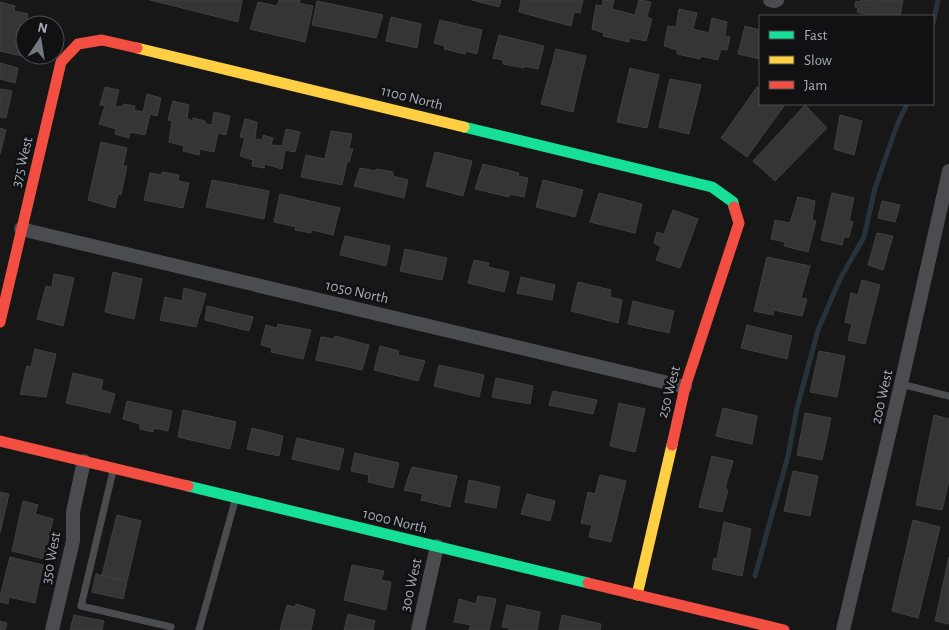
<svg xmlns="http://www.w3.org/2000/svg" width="949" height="630" font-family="'Alegreya Sans',sans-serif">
<rect width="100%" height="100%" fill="#171717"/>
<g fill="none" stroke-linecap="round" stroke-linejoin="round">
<!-- stream -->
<path stroke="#2a3239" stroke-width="5" d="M933,23L938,0
M755,576L788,456L797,408L818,330L840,279L864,237L875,188L897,125L907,104"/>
</g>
<!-- building -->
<path fill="#353536" stroke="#3f4043" d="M150,0H242L238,22Z
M279,0H300L299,3L313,6L305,42L250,29L258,2L277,6Z
M472,0H501L499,7Z
M521,0H583L580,13L574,12L571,26L519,12Z
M603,0H614L612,9L635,15L639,0L651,2L647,17L652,19L646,41L630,38L629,42L603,36L604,33L592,29L596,5L602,6Z
M861,0L878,1V0H903L900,16H876L857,12L858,8L855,7L856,1L860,2Z
M317,1L383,15L376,38L312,25Z
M0,2L15,6L14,11L28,14L23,35L25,36V55H30V58L0,51Z
M679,9L697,13L693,29L709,33L712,18L727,22L725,36L730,37L727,50L721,49L718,60L701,56L700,59L677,54V50L664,46L668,26L676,27Z
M391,17L421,24L417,48L386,41Z
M440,20L482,30L477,54L466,51L465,54L444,49L445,46L434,43Z
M745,26L760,30V59L738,54Z
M499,35L544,46L538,69L524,66V68L503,64V60L493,58Z
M556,49L586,56L573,112L541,104Z
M0,63L18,68L15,83L0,79Z
M630,68L659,75L647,128L617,122Z
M670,79L701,85L689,134L659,127Z
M105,87L119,90L115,106L123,107V104L135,106L134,110L143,112L147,94L161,98L157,116L150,114L145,135L130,132L129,138L115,134L116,129L99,124L105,106L100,105Z
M757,87L760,90V104H780L784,106L747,157L721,138Z
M0,89L12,91L6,118L0,117Z
M173,101L189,105L187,119L193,121V118L205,121V124L212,125L214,112L230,116L226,135L218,133L214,152L200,149L199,155L183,151L184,146L169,142L172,121L168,120Z
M805,105L827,128L775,181L753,161Z
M840,115L862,121L854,155L834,149Z
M245,119L257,122L255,139L262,140L263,135L273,138L271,145L282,146L286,129L300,132L295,152L285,150L282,169L265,164L264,168L252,166L253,160L240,156L245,138L240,137Z
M0,128L6,130L0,154Z
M331,131L352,134L349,149H353L349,162H347L342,185L301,177L306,155L325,159Z
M101,142L127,148L123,166H127L121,195L118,194L115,208L88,200Z
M435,152L472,161L463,196L426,186Z
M483,164L519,173L518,176L528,178L524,197L510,194L509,197L475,189Z
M360,168L376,171V169L393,172V176L408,180L404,198L354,186Z
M162,172L179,175L178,181L189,183L183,208L144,200L150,173L162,175Z
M212,180L269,191L264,219L206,207Z
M543,180L583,190L575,217L536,207Z
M599,193L642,204L635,233L590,222Z
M832,193L854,198L849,221L853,222L849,237H844L842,245L821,240Z
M280,194L340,208L333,235L312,230L311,233L295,230L296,227L274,222Z
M798,197L815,201L812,220L816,221L808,252L784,246L785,242L771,239L775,220L790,223Z
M882,201L900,205L895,222L878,218Z
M673,210L698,219L680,268L656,260L661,247L654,243L657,232L664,234Z
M877,233L893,236L883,270L868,265Z
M345,236L390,246L386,266L340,255Z
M405,249L447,258L442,280L400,271Z
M767,257L810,266L801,298L807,299L802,316L774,310L773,315L754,311Z
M474,260L489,263L488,267L509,272L504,292L468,283Z
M113,272L142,279L134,319L105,312Z
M54,274L74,278L63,326L37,319L46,286L52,287Z
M521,277L555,285L552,300L517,293Z
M862,280L880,285L865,344L848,340L852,324L845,322L851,293L858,295Z
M578,282L611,290L610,297L622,300L618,323L571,311Z
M184,288L206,294L196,327L160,320L165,297L182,301Z
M633,301L674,311L669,333L628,324Z
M207,306L253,317L249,331L205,320Z
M278,324L311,330L303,359L271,352L272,348L261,345L266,325L277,328Z
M747,325L792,336L787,359L741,348Z
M335,336L369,345L362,370L316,360L321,337L334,339Z
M380,346L399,351L398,355L425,361L418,381L374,370Z
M35,349L56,354L46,397L20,394L27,366L31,367Z
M819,351L845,356L837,397L810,392Z
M439,365L484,375L479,397L434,386Z
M73,373L103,380L101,390L115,394L110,413L66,403Z
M496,378L533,386L530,404L492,397Z
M553,391L597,400L593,414L549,405Z
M127,401L172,411L168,431L154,428L153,432L140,429V424L123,419Z
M619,403L645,409L635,452L610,446Z
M723,408L757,416L752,444L716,436Z
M183,410L236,422L230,449L178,437Z
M805,413L831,418L822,460L797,455Z
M934,415L949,419V481L942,510L916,505Z
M252,428L283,436L279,456L247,449Z
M297,438L344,449L339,470L292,459Z
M355,453L399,463L393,488L368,482L369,475L351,471Z
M712,456L733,461L725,488L728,490L722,512L699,507Z
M412,467L457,476L450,507L421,500L423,494L404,490Z
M793,471L818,476L810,516L784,511Z
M600,475L626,481L611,542L589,537L592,525L581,523L588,492L595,494Z
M469,480L500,487L496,508L465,502Z
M0,492L9,494L0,533Z
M527,494L555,501L550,521L521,514Z
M23,501L38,505L35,514L53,519L44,559L12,551Z
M117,515L141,521L127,581L102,575Z
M913,520L940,527L918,618L892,611Z
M724,522L751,529L742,576L712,569L714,558L717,559Z
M10,557L43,565L35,603L9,597L8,604L0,602V597Z
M949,557V624L935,621Z
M352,565L384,571L381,580L391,582L386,610L344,600Z
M96,574L127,582L123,599L92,592Z
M478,596L496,599L489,630H469L471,625L454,622L459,599L476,604Z
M296,604L315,610L311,630H280L287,605L295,607Z
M507,605L540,612L537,630H509V628L502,627Z
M348,614L375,621L373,630H344Z
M74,615L104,621L102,630H70Z
M562,615L601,624L600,630H559Z
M0,621L7,623L5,630H0Z"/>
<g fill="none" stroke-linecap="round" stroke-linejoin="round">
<!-- lane -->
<path stroke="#4b4c50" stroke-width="7" d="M901,384L949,396
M113,471L81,606L171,627
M199,630L235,501"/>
<!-- street -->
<path stroke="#4b4c50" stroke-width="14" d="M770,0L774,1L777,0
M21,229L685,387
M52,630L73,541V512L84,461
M418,630L437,546
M843,630L901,384L949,171"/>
<!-- fast -->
<path stroke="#16e098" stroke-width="11" d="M464,127L712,187L733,202L734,207
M188,486L588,583"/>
<!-- slow -->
<path stroke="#ffcf43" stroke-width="11" d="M137,48L464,127
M637,595L672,445"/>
<!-- jam -->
<path stroke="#f24e42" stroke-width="11" d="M0,322L61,62L78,44L102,40L137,48
M0,441L188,486
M672,445L685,387L739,223L734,207
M588,583L784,630"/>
</g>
<g text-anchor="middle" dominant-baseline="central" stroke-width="5" stroke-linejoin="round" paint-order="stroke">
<!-- street labels -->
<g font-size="15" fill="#a8adb8" stroke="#111113">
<text transform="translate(412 98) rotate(14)">1100 North</text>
<text transform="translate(22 162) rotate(-76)">375 West</text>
<text transform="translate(357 292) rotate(13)">1050 North</text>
<text transform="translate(669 392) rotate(-75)">250 West</text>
<text transform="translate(882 397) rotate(-77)">200 West</text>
<text transform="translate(395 521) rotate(14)">1000 North</text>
<text transform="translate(51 558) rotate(-79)">350 West</text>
<text transform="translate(411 585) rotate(-77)">300 West</text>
</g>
</g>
<!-- legend -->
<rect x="759" y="15" width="175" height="90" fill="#111113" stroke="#4d4f55"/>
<rect x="769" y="31" width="25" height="8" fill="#16e098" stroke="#4d4f55"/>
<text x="804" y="40" font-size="15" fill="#a8adb8">Fast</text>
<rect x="769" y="56" width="25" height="8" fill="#ffcf43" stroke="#4d4f55"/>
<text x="804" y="65" font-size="15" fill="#a8adb8">Slow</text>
<rect x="769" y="81" width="25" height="8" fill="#f24e42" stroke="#4d4f55"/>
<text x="804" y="90" font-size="15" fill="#a8adb8">Jam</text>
<!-- north arrow -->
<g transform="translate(40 40) rotate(12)"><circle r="24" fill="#111113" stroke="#4d4f55"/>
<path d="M0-4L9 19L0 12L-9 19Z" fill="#757880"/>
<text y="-8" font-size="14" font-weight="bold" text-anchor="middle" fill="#a8adb8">N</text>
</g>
</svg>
